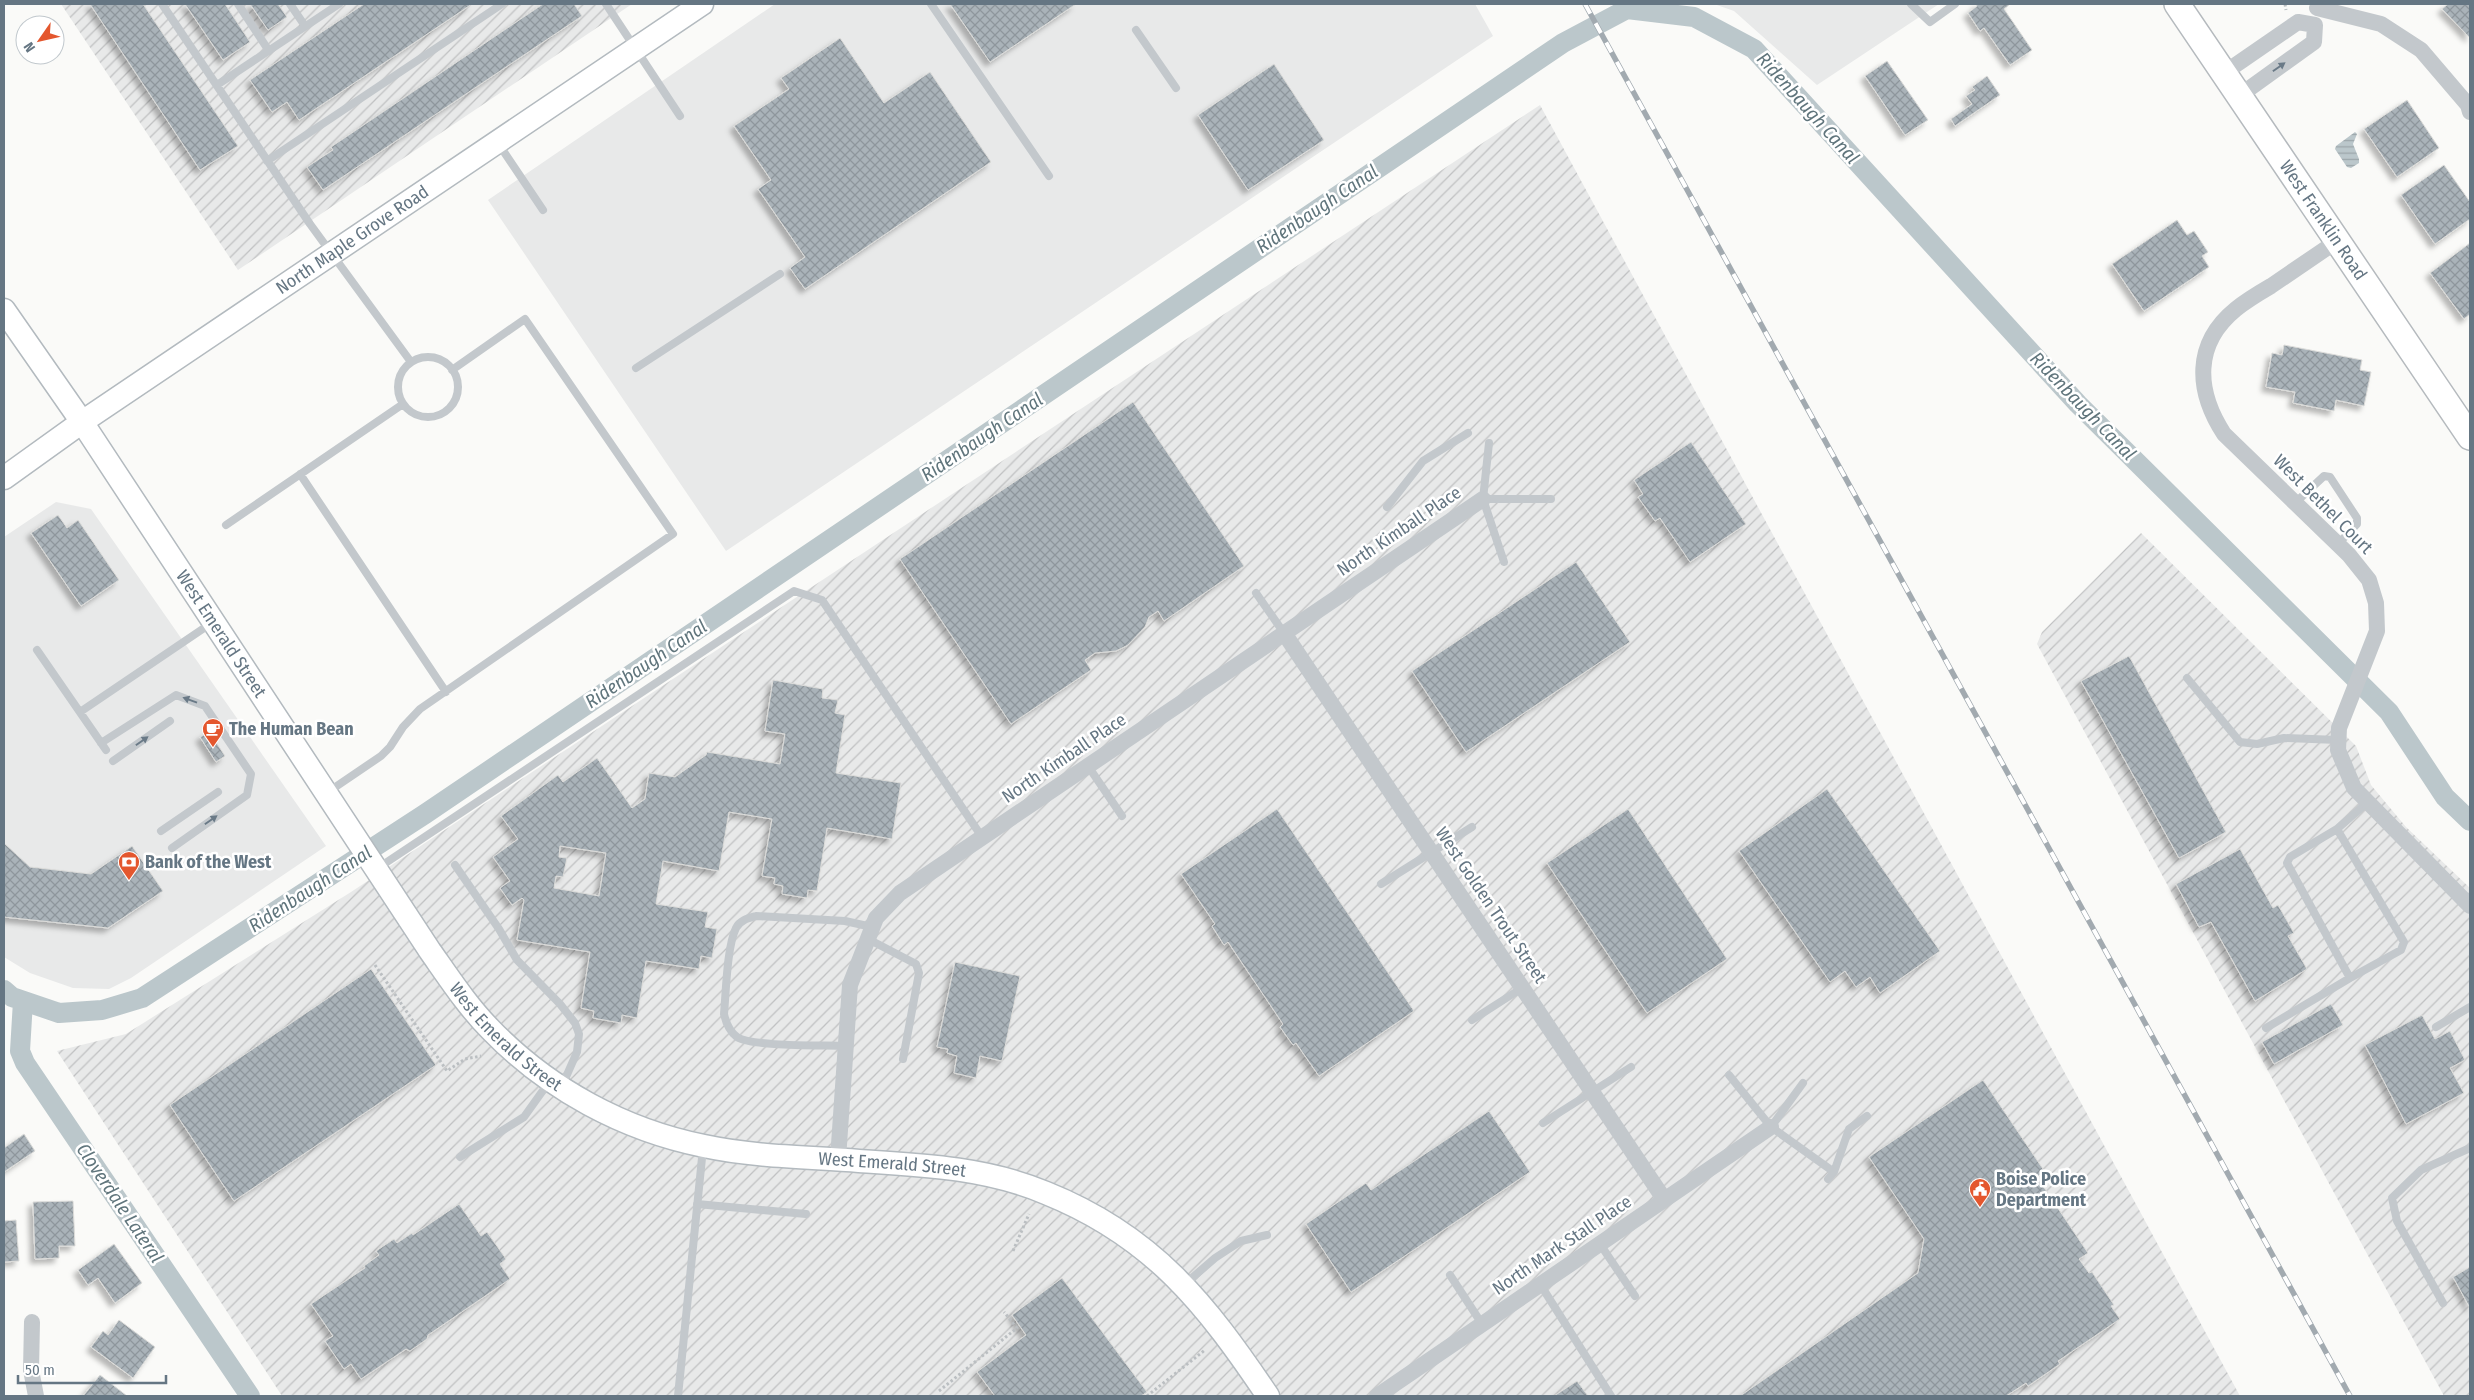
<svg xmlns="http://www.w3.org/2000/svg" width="2474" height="1400" font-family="'Fira Sans Condensed',sans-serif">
<defs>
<pattern id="industrial-furrows" width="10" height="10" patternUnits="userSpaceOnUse" patternTransform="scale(1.25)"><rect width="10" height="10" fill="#e8e9e9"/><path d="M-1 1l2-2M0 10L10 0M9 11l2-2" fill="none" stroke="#c0c1c2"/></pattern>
<pattern id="water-rules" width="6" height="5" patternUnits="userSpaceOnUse" patternTransform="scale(1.25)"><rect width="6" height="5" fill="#bbc7cb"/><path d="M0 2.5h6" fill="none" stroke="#9ca6aa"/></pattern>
<pattern id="building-cross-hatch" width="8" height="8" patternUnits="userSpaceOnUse" patternTransform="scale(1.25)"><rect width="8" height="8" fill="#aab3b9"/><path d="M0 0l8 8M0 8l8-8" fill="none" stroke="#8e969c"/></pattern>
<filter id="shadow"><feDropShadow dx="-4.5" dy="4.5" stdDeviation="2.5" flood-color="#0004"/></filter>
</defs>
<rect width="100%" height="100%" fill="#fafaf8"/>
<!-- built -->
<path fill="#e8e9e9" d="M775,4H1475L1493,36L726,551L488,200Z
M1714,4H1939L1817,85L1734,11Z
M56,502L91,509L326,846L131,978L109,989L73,988L30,973L4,957V537Z"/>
<!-- industrial -->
<path fill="url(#industrial-furrows)" d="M61,4H632L238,270Z
M1540,105L2240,1396H282L57,1051L126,1034L351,892Z
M2141,533L2356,746L2371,785L2406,827L2470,888V1396H2444L2037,644L2042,632Z"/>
<!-- water -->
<path fill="url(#water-rules)" d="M2355,132L2357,134L2353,144L2359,159V163L2351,168L2347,167L2335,149L2336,146Z"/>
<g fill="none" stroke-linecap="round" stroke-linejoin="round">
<!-- canal -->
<path stroke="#bbc7cb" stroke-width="20" d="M4,990L12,997L59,1013L102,1010L142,998L425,814L1563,43L1627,9L1694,17L1754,49L2078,404L2389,712L2445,797L2470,821
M23,1001L20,1051L25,1063L250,1396"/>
</g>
<!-- building -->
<path fill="url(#building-cross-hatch)" stroke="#dcdcda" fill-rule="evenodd" filter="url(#shadow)" d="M90,4H143L238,146L200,170Z
M185,4H225L250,42L223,60Z
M250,4H278L287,17L268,30Z
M364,4H472L299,120L287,102L272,112L250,80Z
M543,4H574L582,16L323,190L307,167L333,150L331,147Z
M950,4H1076L990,62Z
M1976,4H2008L2009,5L2004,9L2032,50L2010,65L1984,28L1980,31L1968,13L1977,6Z
M2448,4H2470V38L2442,9Z
M840,38L884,103L930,72L991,162L805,289L790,268L805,257L758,189L771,180L734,126L789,89L781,78Z
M1887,61L1928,120L1905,135L1865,76Z
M1274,64L1324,140L1248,190L1198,115Z
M1987,76L2000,95L1955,126L1951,119L1972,104L1966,96L1975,90L1972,87Z
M2407,100L2439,148L2397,177L2364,129Z
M2444,165L2470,202V219L2435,244L2401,195Z
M2177,220L2187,235L2194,231L2208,252L2202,256L2209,267L2144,311L2112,264Z
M2470,243V314L2464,319L2430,273Z
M2284,345L2362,360L2360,370L2371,372L2364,406L2336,400L2334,411L2293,403L2295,392L2266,387L2272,353L2282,355Z
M1133,402L1244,566L1164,621L1158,611L1149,617L1145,627L1128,645L1116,651L1095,653L1085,660L1091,670L1011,724L900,559Z
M1691,442L1746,524L1690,562L1660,518L1655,521L1638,497L1643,494L1634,480Z
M58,515L67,528L78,520L119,580L81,606L31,533Z
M1576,562L1630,642L1466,752L1412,671Z
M2129,656L2226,832L2179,858L2081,681Z
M773,680L823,689L822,698L838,700L835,713L845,715L836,773L901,783L892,839L827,828L817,891L808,890L807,898L782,894L783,886L774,884L775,878L762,876L772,819L729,812L719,871L663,861L656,904L708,912L705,927L717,929L712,958L701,956L699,969L646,961L637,1018L622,1015L621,1023L593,1018L594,1011L581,1008L590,952L517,940L524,900L522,898L512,905L500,888L510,881L493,857L518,839L501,816L558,775L563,782L597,758L632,808L645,799L649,773L675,777L706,755L707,752L780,764L785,734L765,731ZM560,846L606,853L599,896L554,888L556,876L563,877L567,858L559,857Z
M209,732H212L216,738L214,739L225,756L216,762L200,737Z
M1827,789L1940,951L1880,993L1870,977L1856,987L1845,971L1830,982L1739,851Z
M1277,809L1414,1011L1319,1076L1296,1043L1293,1045L1280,1027L1283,1024L1228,942L1224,945L1212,926L1215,924L1181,874Z
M1628,809L1727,959L1647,1013L1547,863Z
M4,843L30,867L91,874L132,846L163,891L108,928L4,917Z
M2240,849L2273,908L2278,905L2294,933L2288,936L2307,969L2255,1001L2211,922L2199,927L2176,884Z
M955,962L1020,976L1002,1061L980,1056L976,1078L954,1073L957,1056L947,1053L948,1049L937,1047Z
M371,969L436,1065L234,1201L170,1105Z
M2331,1004L2343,1025L2274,1064L2262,1042Z
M2422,1015L2435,1039L2450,1031L2465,1060L2450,1068L2464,1093L2406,1124L2365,1045Z
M1983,1080L2045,1172L2037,1177L2088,1253L2079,1259L2089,1273L2092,1272L2114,1305L2111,1306L2120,1319L2058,1361L2060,1364L2028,1386L2026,1383L2006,1396H1740L1918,1273L1924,1239L1869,1157Z
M1489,1111L1530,1172L1351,1292L1306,1224L1366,1183L1371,1190Z
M24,1134L35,1151L4,1172V1148Z
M73,1201L75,1246H59V1258L35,1259L33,1202Z
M459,1204L481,1236L487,1232L506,1259L500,1264L510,1279L428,1335L427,1339L410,1351L406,1349L361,1379L351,1364L344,1369L325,1341L333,1336L311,1304L365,1268L364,1266L379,1255L376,1251L394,1239L397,1243L412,1233L413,1235Z
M16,1220L19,1261L4,1262V1221Z
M114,1244L142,1283L115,1303L98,1278L88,1285L78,1270Z
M2470,1267V1308L2453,1277Z
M1062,1278L1147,1392L1141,1396H995L977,1372L1026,1335L1012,1315Z
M119,1320L155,1347L133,1378L91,1347L103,1331L108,1335Z
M100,1375L127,1396H83Z
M1577,1381L1588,1396H1554Z"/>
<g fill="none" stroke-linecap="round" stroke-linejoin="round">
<!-- secondary casing -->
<g stroke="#b3babf" stroke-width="25">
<g id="secondary">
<path id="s1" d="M4,310L82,422L430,951C449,978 468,1007 491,1030C548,1089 624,1130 704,1146C755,1157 808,1157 859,1161C923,1165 987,1168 1046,1193C1153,1236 1206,1304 1268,1396"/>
<path id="s2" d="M4,478L82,422L702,4"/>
</g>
</g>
<!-- primary casing -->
<g stroke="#b5babe" stroke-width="28">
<g id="primary">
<path id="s3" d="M2177,4L2470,437"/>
</g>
</g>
<!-- path -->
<path stroke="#bbbfc2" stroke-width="3" stroke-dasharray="2.5 2.5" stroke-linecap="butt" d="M2285,4L2286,10
M375,965L447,1071L465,1059L481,1056
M1013,1251L1029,1214
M939,1391L1017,1328L1004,1312
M1147,1396L1205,1350"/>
<!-- service -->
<path stroke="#c3c8cc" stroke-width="8" d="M162,4L310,224L411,362
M238,4L269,51
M290,4L305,26
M606,4L680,116
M931,4L1049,176
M1911,4L1930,22L1955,4
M1136,30L1176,88
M217,85L339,4
M498,143L543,210
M267,161L502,4
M398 387a30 30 0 1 1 60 0a30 30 0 1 1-60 0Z
M636,368L780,274
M1489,443L1483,499H1551
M300,474L446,692
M1483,499L1504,562
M2295,503L2324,476L2330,477L2357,518V524L2338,544
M1387,507L1423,461L1468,433
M226,525L403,404
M1256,593L1284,633
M37,650L106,750
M2187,678L2240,742L2257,744L2284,738L2338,740
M80,712L213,622
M101,743L176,695L205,706L251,774L247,795L172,848
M113,761L170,721
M1088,766L1122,816
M328,792L381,756L390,747L403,727L420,709L673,534L525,319L452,370
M2337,829L2404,942L2401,950L2350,978L2287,863L2290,857L2337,829L2368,802
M161,831L218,792
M455,865L499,929L517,960L560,1004L575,1023L579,1034L577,1052L562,1086
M378,868L794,591L822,600L982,837
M1381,884L1472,827
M868,939L916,964L919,973L903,1059
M1472,1020L1522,988
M2436,1027L2470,1007
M2266,1028L2350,978
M846,1046C824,1045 752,1047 737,1037C729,1031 726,1023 724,1014C726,992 727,946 736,928C740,920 749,918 756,916L845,921L872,927
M1729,1075L1771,1127L1803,1083
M1543,1123L1631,1067
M1771,1127L1834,1172
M460,1157L524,1117L549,1082
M1828,1179L1834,1172L1849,1129L1867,1116
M697,1204L806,1214
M1600,1244L1635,1296
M1450,1275L1482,1324
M1185,1284L1215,1258L1241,1241L1267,1235
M1540,1284L1611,1396
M2443,1303L2397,1221L2392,1198L2421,1170L2470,1148
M678,1396L703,1148"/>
<!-- minor -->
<path stroke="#c3c8cc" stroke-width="16" d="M2317,8L2381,24L2421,50L2468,105L2470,112
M2224,73L2298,22L2315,25L2314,42L2239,96
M2337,241C2315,256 2293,271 2271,286C2259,293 2247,300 2236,309C2193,344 2196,391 2224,434L2349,555L2369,580L2376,603L2377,631L2339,728L2338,750L2354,788L2470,906
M1284,633L1664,1199
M838,1159L850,985L876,918L900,893L1483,499
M32,1322L31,1370L36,1396
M1377,1396L1771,1127"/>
<!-- secondary -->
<use href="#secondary" stroke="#fff" stroke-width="22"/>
<!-- primary -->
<use href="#primary" stroke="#fff" stroke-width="25"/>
<!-- rail casing -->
<g stroke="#a2aab0" stroke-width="5.5">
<path id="rail" d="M1585,4L2350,1396"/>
</g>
<!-- rail -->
<use href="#rail" stroke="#fff" stroke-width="4" stroke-dasharray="11" stroke-linecap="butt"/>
</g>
<!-- one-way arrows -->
<defs><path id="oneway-solid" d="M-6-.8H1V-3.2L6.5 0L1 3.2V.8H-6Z" transform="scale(1.25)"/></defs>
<g fill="#6a7a87">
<use href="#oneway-solid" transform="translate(2279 67) rotate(-35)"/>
<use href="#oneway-solid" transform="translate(190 700) rotate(-160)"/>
<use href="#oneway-solid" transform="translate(142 741) rotate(-35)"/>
<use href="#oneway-solid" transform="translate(211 820) rotate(-35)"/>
</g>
<!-- icons -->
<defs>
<g id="cafe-pin" transform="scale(1.125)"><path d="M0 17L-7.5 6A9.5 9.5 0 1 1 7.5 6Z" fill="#e4572e" stroke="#fff"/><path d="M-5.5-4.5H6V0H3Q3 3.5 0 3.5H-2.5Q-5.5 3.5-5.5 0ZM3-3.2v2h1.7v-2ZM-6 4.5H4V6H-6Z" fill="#fff"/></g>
<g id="bank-pin" transform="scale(1.125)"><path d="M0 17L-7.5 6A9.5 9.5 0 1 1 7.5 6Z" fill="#e4572e" stroke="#fff"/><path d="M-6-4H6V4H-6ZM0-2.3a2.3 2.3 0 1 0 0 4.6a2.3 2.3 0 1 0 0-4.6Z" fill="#fff"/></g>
<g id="civic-pin" transform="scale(1.125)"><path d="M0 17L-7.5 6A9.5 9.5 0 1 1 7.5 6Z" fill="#e4572e" stroke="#fff"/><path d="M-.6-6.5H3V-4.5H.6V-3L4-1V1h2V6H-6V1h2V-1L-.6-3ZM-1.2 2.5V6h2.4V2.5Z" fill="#fff"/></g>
</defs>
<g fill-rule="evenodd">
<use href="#cafe-pin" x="213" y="729"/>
<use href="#bank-pin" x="129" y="862"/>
<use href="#civic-pin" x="1980" y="1189"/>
</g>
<g text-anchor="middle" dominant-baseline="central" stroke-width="5" stroke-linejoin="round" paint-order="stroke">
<!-- street labels -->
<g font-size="18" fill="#657683" stroke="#fff">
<text stroke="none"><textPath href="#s3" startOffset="261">West Franklin Road</textPath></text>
<text stroke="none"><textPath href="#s2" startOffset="422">North Maple Grove Road</textPath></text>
<text transform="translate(2323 504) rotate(45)">West Bethel Court</text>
<text transform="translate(1399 531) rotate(-34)">North Kimball Place</text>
<text stroke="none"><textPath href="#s1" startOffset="390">West Emerald Street</textPath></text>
<text transform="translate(1064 758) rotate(-34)">North Kimball Place</text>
<text transform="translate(1491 905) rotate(56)">West Golden Trout Street</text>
<text stroke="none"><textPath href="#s1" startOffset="885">West Emerald Street</textPath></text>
<text stroke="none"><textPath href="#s1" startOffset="1305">West Emerald Street</textPath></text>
<text transform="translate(1562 1245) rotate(-34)">North Mark Stall Place</text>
</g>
<!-- poi labels -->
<g font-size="18" font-weight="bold" fill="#657683" stroke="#fff" text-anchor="start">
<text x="229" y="729">The Human Bean</text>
<text x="145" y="862">Bank of the West</text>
<text x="1996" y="1179">Boise Police<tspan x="1996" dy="21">Department</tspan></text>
</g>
<!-- water labels -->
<g font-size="19" font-style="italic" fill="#60757c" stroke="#fff">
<text transform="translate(1808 108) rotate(48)">Ridenbaugh Canal</text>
<text transform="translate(1317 209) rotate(-34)">Ridenbaugh Canal</text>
<text transform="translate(2083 406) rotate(46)">Ridenbaugh Canal</text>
<text transform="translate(982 437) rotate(-34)">Ridenbaugh Canal</text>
<text transform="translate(646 664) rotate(-34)">Ridenbaugh Canal</text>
<text transform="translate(310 889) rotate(-33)">Ridenbaugh Canal</text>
<text transform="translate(120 1203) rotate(56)">Cloverdale Lateral</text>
</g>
</g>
<!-- border -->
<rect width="2474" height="1400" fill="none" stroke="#657683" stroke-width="10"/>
<!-- north arrow -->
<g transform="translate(40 40) rotate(236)"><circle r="24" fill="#ffffff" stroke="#c1c8cd"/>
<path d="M0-4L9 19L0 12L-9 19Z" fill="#e4572e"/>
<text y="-8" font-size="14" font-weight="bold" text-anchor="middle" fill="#657683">N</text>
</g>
<!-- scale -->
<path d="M18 1375v8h148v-8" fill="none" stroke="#657683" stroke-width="2.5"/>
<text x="25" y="1375" font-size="15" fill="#657683" stroke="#ffffff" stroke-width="4" paint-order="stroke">50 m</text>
</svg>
